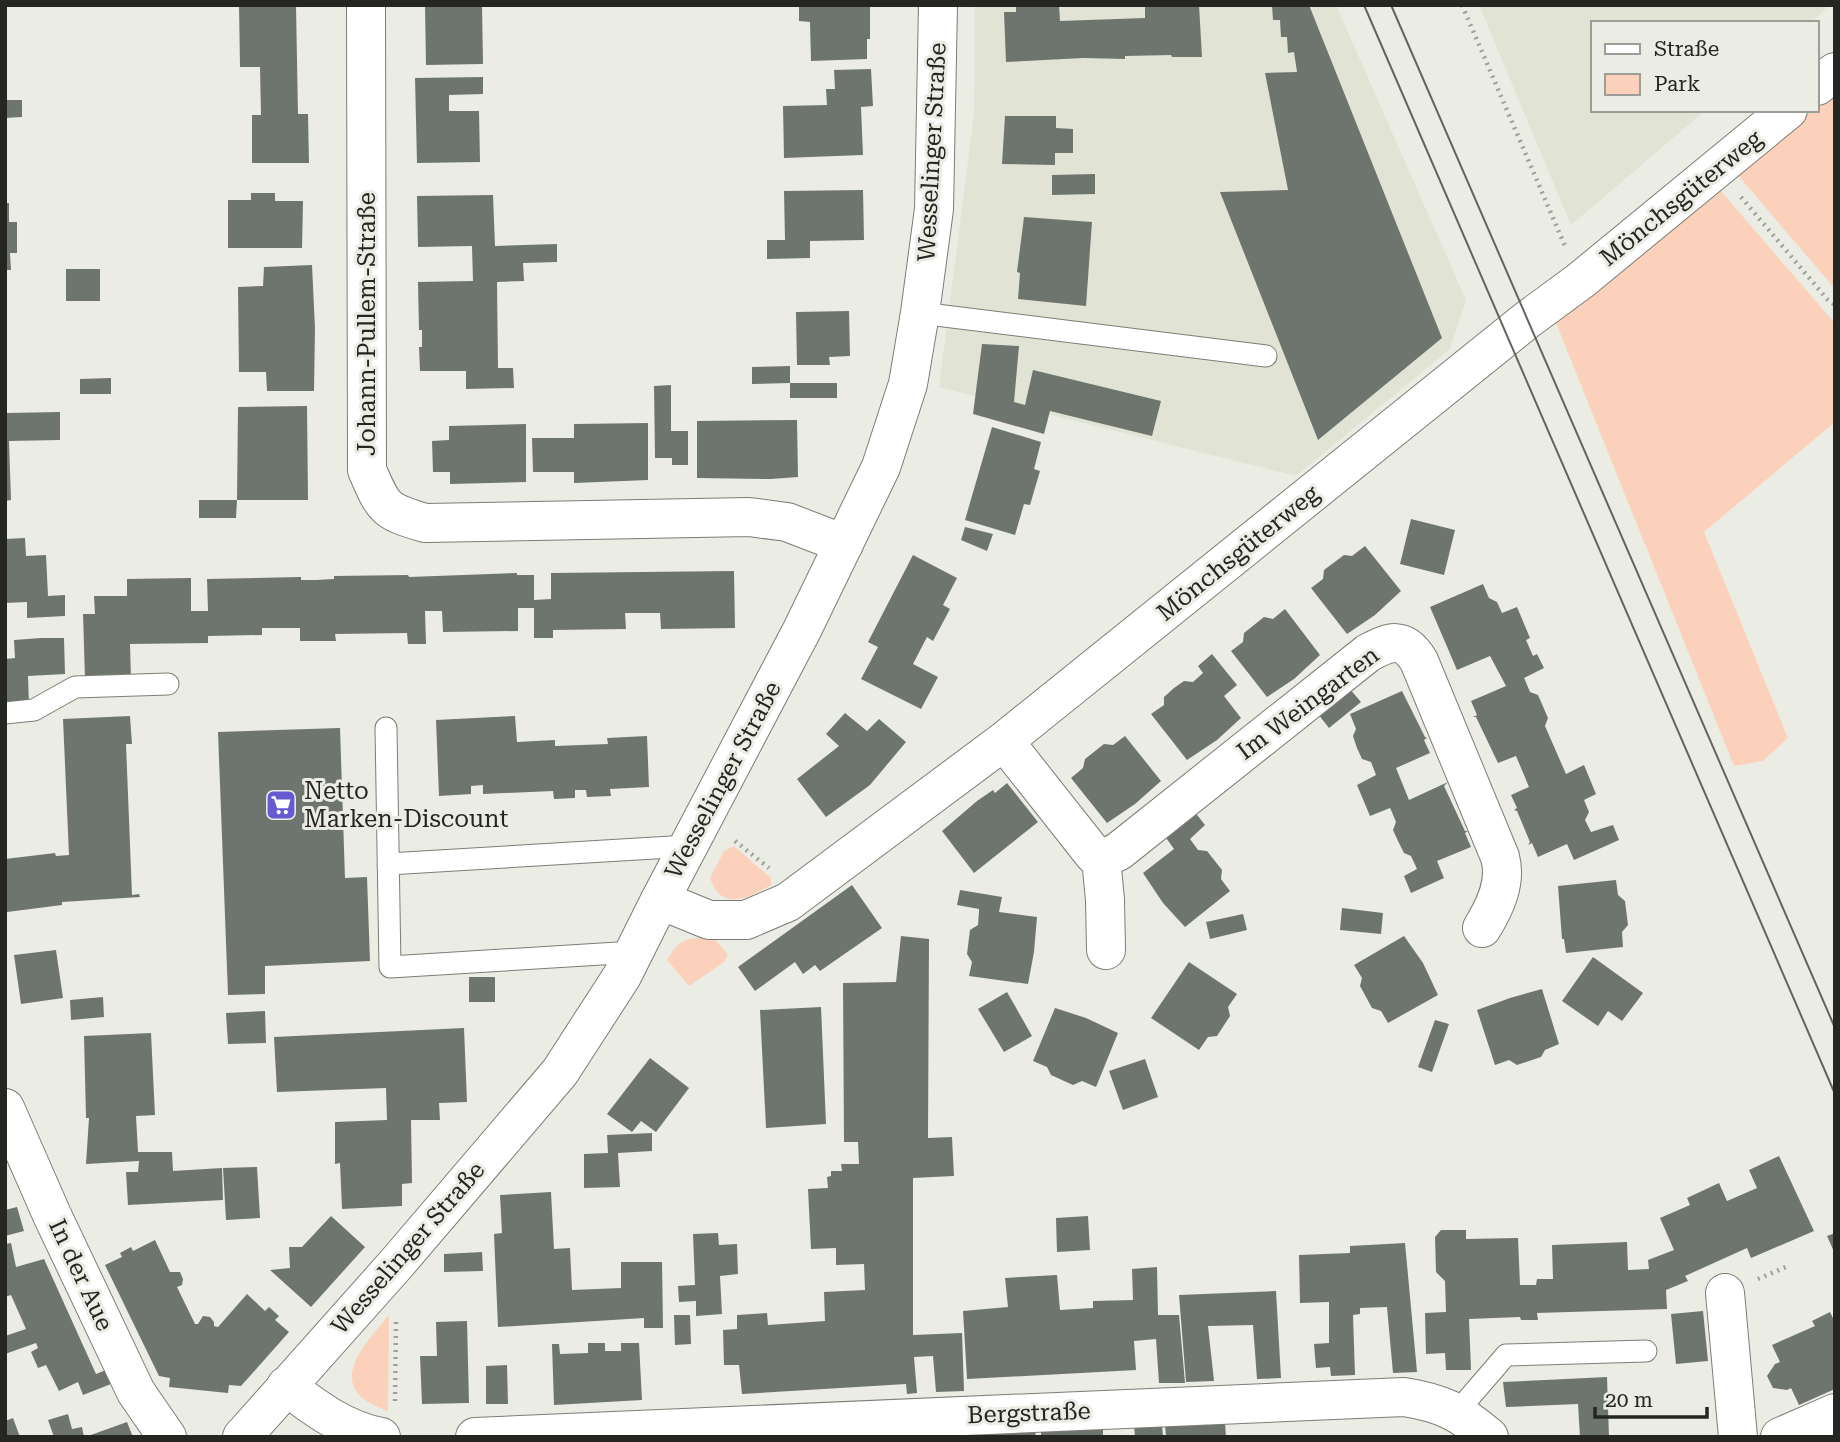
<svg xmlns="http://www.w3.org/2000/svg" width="1840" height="1442" font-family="'Roboto Serif',serif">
<rect width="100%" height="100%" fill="#ebede4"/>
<!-- built -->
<path fill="#e1e4d4" d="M975,5H1336L1466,300L1450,349L1296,476L939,387L974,114Z
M1479,5H1830L1810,23H1593V110H1706L1571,225Z"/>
<!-- green -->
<path fill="#fcd1bc" d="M1835,93V289L1736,173L1813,110H1817V107Z
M1720,190L1832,320L1835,321V422L1704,532L1788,738L1763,761L1734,766L1556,323Z
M734,846L771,878V885C748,898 721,912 710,878L724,851Z
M709,937L715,939L728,955L724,962L689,986L667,960C680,939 684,939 709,937Z
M389,1315L388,1411C323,1389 360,1349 389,1315Z"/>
<!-- building -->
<path fill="#6e756f" d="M239,5H296L298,114H308L309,163H252V115H261L260,67H240Z
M425,5H482L483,64L426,65Z
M799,5H870V39H867V59L811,61L810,22L799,21Z
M1016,5H1059L1060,21L1145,18V5H1199L1202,57H1172L1171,55L1125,56V59L1083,58L1006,62L1004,12H1016Z
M1272,5H1309L1442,338L1318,440L1220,192L1288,190L1265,73L1297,72L1294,52L1288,53L1287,37H1281L1280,20H1273Z
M871,69L873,106L861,107L863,155L784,158L783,106L827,105L826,89H835L834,70Z
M483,77V94L449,95V111H479L480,162L417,163L415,78Z
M5,100H22V117L5,118Z
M1005,116H1056V128L1073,129V153H1055V165L1002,164Z
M1095,174V194L1052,195V175Z
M863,190L864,240L810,241V258L767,259V240H785L784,191Z
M251,193H275V201H303L302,248H228V200H251Z
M493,195L495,246L557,244V262L523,263L524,281L497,282L498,368H513L514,388L466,389V371H420L419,347H422V330H419L418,282L473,281L472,246L418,247L417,196Z
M5,203H9V222H17V253H10L11,270H5Z
M1024,217L1092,222L1086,306L1018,299L1020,273L1017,272Z
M312,265L315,328L314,391H267L266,372H239L238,287L263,286L264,267Z
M66,269H100V301H66Z
M849,311L850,356L829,357L830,365H797L796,312Z
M982,344L1019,346L1014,402L1025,405L1033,370L1161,401L1152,436L1050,411L1044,434L973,414Z
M790,366V383H837V398H790V383L752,384V367Z
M111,378V394H80V379Z
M671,385V431H688V465H672V458H655L654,386Z
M307,406L308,500H237L238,407Z
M60,412V440L9,441L11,500L5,501L7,413Z
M797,420L798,477L771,479L697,478V421Z
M648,423V480L574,483V472H533L532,438H574V424Z
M526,424V482L450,484V472H433L432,441L449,440V426Z
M992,427L1041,442L1034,469L1040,471L1030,505L1024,504L1015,535L965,520Z
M199,500H237L236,518H199Z
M1411,519L1455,530L1444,575L1400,564Z
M965,527L993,534L987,551L961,540Z
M25,538L26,556L46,555L48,596L65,595V616L27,618V602L5,603V539Z
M1365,546L1401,591L1375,615L1347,634L1311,588L1323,579L1324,570L1344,555L1352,556Z
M913,555L957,578L943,605L950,609L933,641L927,637L913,664L938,677L921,709L861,679L878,647L868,642Z
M734,571L735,628L661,629L660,613H625L626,629L553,630V638H534V608H518V631L443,632L442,611H425L426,644H408L407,633L335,634L336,641H300V628H262V635L208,636V643L130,644L131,679H85L83,614H95L94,596H127V579L191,578V611H208L207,579L301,577V580H316L334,579V576L408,575L409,577L517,573V575H534V600L551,599V573Z
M1483,584L1489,598L1497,602L1502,613L1517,607L1530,638L1526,640L1533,656L1537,654L1544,668L1524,678L1525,680L1530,692L1538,695L1548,718L1545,726L1566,774L1584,765L1596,794L1584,800L1589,812L1585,820L1591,832L1613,825L1619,840L1574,860L1567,844L1538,857L1532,843L1528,845L1530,842L1517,811L1514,810L1517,808L1511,795L1529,787L1516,756L1498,763L1476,717H1473L1477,715L1471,701L1506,686L1490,656L1457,670L1430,607Z
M1285,609L1320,655L1294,679L1267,697L1231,651L1243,642L1244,633L1264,617L1273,619Z
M41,638H64L65,674L28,676L29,704L5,705V659L15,658L14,640Z
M1212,654L1237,685L1224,696L1241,718L1217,740L1187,760L1151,714L1164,705V697L1174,688L1184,681L1193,682L1203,673L1198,666Z
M1349,688L1361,702L1329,728L1318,714Z
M1402,691L1425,737L1427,738L1424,740L1430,753L1396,768L1409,800L1448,782L1444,786L1465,831H1468L1465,833L1471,847L1437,861L1444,878L1411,893L1404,876L1417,869L1411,856L1404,853L1398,841L1393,830L1396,822L1391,810L1390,808L1370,816L1357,785L1376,775L1371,762L1362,759L1357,748L1353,736L1356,729L1350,714Z
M845,713L867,731L879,719L906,742L870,785L826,817L797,779L839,746L826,734Z
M130,716L132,744H126L132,895L139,894L140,897L62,902V905L7,912L5,859L55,853L56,856L69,855L63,719Z
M515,716L517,742L555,740V746L608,744L607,738L647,736L649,787L610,789L611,796L587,797L586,790H575V798L554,799L553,791L483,794V785L471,786V794L439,796L436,720Z
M340,728L345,878L367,877L370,961L265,966V994L228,995L218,732Z
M1125,736L1161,781L1135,804L1107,823L1071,778L1083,768L1085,759L1104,744L1113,745Z
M1007,783L1038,822L974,873L942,831L977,801L993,790L995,793Z
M1194,811L1205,825L1190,839L1198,850L1207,851L1222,870L1221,879L1230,891L1185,927L1163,903L1143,873L1174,849L1164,835Z
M1616,880L1618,895L1625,901L1628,925L1622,932L1623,947L1566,953L1564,939H1562L1558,886Z
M852,885L882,928L820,971L815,965L803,974L795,962L755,991L738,967Z
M960,890L1002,897L999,912L1037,917L1034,952L1028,984L969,976L972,962L967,954L970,930L978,925L979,911V909L957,905Z
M1342,908L1383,913L1381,934L1340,930Z
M1243,914L1247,930L1210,939L1206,922Z
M901,936L929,939L928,1138L952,1137L954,1176L913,1178V1335L962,1333L964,1391L936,1392L933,1356L914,1357L917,1393L907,1394L906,1384L742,1394L739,1365H724L723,1330L737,1329V1315L767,1313L768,1325L825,1321L824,1292L865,1290L864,1264L836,1265V1248L811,1249L808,1189L828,1188L827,1177L831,1176V1171H842L841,1164H859L858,1142H844L843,983L896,982Z
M1404,936L1423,963L1438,995L1388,1023L1381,1011L1372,1008L1360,986L1362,978L1354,965Z
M56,950L63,998L21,1004L14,955Z
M1593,957L1643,993L1622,1021L1608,1011L1598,1026L1562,1001Z
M1189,962L1237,994L1228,1007L1230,1016L1217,1036L1208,1037L1199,1050L1151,1018Z
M469,977H495V1002H469Z
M1542,989L1559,1044L1545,1050L1541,1057L1517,1065L1509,1060L1495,1065L1477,1010L1510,998Z
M1007,992L1032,1036L1004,1052L978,1009Z
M103,997L104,1017L71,1020L70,1000Z
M821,1007L826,1124L766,1128L760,1010Z
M1055,1008L1086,1018L1118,1033L1096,1087L1082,1081L1073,1085L1051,1075L1047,1067L1033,1061Z
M265,1011L266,1043L228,1044L226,1013Z
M1435,1020L1449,1024L1432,1072L1418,1067Z
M464,1028L467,1102L439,1103L440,1120H411L412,1183L402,1184V1206L342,1209L340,1163L335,1164V1122L387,1120L386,1088L277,1092L274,1037Z
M151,1033L155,1115L136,1116L138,1152H172L173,1171L222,1168L223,1200L128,1205L126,1172H138L139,1161L86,1164L89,1118H86L84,1036Z
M650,1058L689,1088L656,1132L641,1121L632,1132L607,1114Z
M1145,1059L1158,1097L1123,1110L1109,1071Z
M652,1133V1151L618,1153L620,1187L584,1188V1154L608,1153L607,1135Z
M1779,1156L1814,1231L1751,1258L1747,1248L1685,1276L1688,1281L1666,1290L1667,1309L1537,1313L1538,1320H1521L1520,1317L1469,1319L1471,1370H1446L1445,1353L1426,1354L1425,1313L1446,1312L1445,1281L1436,1272L1435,1237L1441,1230H1466V1239L1518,1238L1520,1285H1536L1537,1279H1553L1552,1245L1627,1242L1628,1270L1649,1269L1648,1260L1674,1250L1660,1218L1690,1205L1687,1198L1719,1183L1727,1201L1757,1188L1749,1170Z
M257,1167L260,1218L226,1220L223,1168Z
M551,1192L554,1249L570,1248L572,1290L621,1288V1262H662L663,1328H644V1318L498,1327L494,1234L502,1233L500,1195Z
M17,1207L24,1231L5,1236V1210Z
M331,1216L365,1247L311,1307L270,1270L290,1268L289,1247H302Z
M1088,1216L1090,1250L1057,1252L1056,1218Z
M718,1233L719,1245L737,1244L738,1274L720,1276L722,1314L696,1316V1301L679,1302L678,1286L695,1285L693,1234Z
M1835,1233V1254L1827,1236Z
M155,1240L170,1272H180L183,1279L182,1285L177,1287L195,1324H198L203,1316L210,1317L214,1322V1326L218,1327L247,1294L265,1311L269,1307L279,1316L275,1320L289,1332L241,1386L229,1385L228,1393L169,1387L170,1378L159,1376L105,1265L122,1257L120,1253L131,1247L133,1251Z
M11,1243L16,1267L44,1259L96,1374L106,1370L111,1384L83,1395L78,1382L59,1391L46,1365L38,1368L31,1352L38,1348L36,1343L5,1354V1336L26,1329L11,1295L5,1297V1244Z
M1405,1243L1417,1372L1393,1373L1387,1307L1360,1308V1314L1353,1315L1355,1375L1331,1376L1330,1367L1316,1368L1314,1344L1329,1343V1302L1300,1303L1299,1255L1350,1253V1246Z
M482,1252L483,1271L444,1272V1254Z
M1157,1267L1158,1315H1179L1185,1383H1159L1156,1339L1134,1341L1136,1370L967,1379L963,1311L1008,1307L1005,1278L1057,1275L1060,1310L1093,1308V1301L1133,1300L1132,1269Z
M1276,1291L1281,1378L1257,1379L1253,1325L1208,1326L1214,1381L1186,1382L1179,1295Z
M1703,1311L1708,1361L1676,1364L1671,1314Z
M1830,1312L1833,1318L1835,1317V1389L1799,1405L1791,1388L1787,1390L1773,1388L1767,1376L1775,1364L1780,1362L1772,1345L1815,1326L1812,1321Z
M674,1315H690L691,1344L675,1345Z
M467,1321L469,1403L422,1404L420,1356H437L436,1322Z
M588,1343H605V1351H621V1343H639L642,1400L554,1405L552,1344H559L560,1354L588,1353Z
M507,1365L508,1404H486V1366Z
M1607,1377L1609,1437H1580L1578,1404L1506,1407L1503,1382Z
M68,1414L72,1429L82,1427L84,1437H54L48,1420Z
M13,1418L20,1437H5V1421Z
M127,1422L133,1437H88V1436Z
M1225,1422L1226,1437H1166L1165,1424Z
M1162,1424L1163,1437H1135L1134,1426Z
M1103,1426V1437H1041V1429Z
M1035,1430L1036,1437H966V1435Z"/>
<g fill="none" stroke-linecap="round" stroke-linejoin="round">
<!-- service casing -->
<g stroke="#7c7d75" stroke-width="23">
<path id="service" d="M920,313L1266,356
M5,713L34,710L75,687L168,684
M386,728L390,967L634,952
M388,864L688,846
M1456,1413L1506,1355L1646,1351"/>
</g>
<!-- minor casing -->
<g stroke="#7c7d75" stroke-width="40">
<path id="minor" d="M366,5L367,470C384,509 384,511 425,523L749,517L787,522L844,544
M1817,86L1835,72
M1004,741L1094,855C1104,859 1110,856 1119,851L1368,653C1390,641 1404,636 1419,661L1500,857C1507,882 1495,907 1482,928
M1101,858L1105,900L1106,950
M660,900L709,920H746L788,902L1004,741L1527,320L1580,281L1788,110
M5,1108L52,1215L136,1392L167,1437
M1725,1293L1738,1437
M286,1386C315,1408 344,1430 381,1437
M475,1437L1404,1397C1442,1403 1460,1412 1489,1437
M1780,1437L1835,1413"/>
</g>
<!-- tertiary casing -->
<g stroke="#7c7d75" stroke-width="40">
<path id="tertiary" d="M242,1437L397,1263L560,1072L622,976L660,900L802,630L881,467L908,384L920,313L934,209L938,5"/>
</g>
<!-- path -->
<path stroke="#9ea099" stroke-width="4.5" stroke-dasharray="2 5" stroke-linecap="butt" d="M1462,5L1565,246
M1741,197L1827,299L1835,305
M735,841L769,868
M1758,1279L1788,1266
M395,1401L396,1322"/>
<!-- service -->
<use href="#service" stroke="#fff" stroke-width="21"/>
<!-- minor -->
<use href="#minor" stroke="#fff" stroke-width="38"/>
<!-- tertiary -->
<use href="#tertiary" stroke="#fff" stroke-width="38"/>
<!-- tram -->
<path stroke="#63645f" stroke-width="2" d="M1364,5L1835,1094
M1391,5L1835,1028"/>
</g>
<!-- icons -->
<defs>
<g id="supermarket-square" transform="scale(1.575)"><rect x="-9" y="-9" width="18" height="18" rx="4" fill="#665ad3" stroke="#ebede4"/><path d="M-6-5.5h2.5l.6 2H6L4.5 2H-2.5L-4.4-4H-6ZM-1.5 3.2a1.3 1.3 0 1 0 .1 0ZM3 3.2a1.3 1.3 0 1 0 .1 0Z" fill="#fff"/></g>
</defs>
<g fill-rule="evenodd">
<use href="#supermarket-square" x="281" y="805"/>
</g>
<g text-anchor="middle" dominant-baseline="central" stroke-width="6" stroke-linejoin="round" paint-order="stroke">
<!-- street labels -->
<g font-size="24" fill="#252622" stroke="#ebede4">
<text transform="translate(932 152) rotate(-87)">Wesselinger Straße</text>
<text transform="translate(1681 198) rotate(-39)">Mönchsgüterweg</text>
<text transform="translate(367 324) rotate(-90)">Johann-Pullem-Straße</text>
<text transform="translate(1238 553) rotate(-39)">Mönchsgüterweg</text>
<text transform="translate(1308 703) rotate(-37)">Im Weingarten</text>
<text transform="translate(723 780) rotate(-62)">Wesselinger Straße</text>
<text transform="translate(408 1248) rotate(-49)">Wesselinger Straße</text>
<text transform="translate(81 1275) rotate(65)">In der Aue</text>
<text transform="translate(1029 1413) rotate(-2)">Bergstraße</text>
</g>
<!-- poi labels -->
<g font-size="24" fill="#252622" stroke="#ebede4" text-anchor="start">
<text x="304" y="791">Netto<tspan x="304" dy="28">Marken-Discount</tspan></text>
</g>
</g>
<!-- border -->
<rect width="1840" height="1442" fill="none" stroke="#252622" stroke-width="14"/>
<!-- legend -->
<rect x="1591" y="21" width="228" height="91" fill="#ebede4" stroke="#9c9d96" stroke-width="2"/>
<rect x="1605" y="44" width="35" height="10" fill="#ffffff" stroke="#9c9d96" stroke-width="2"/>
<text x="1654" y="56" font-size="21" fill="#252622">Straße</text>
<rect x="1605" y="74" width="35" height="21" fill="#fcd1bc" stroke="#9c9d96" stroke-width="2"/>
<text x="1654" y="91" font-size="21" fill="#252622">Park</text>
<!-- scale -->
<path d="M1595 1407v10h112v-10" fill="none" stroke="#252622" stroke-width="3.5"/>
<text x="1605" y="1407" font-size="21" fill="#252622" stroke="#ebede4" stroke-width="5" paint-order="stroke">20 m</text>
</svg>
